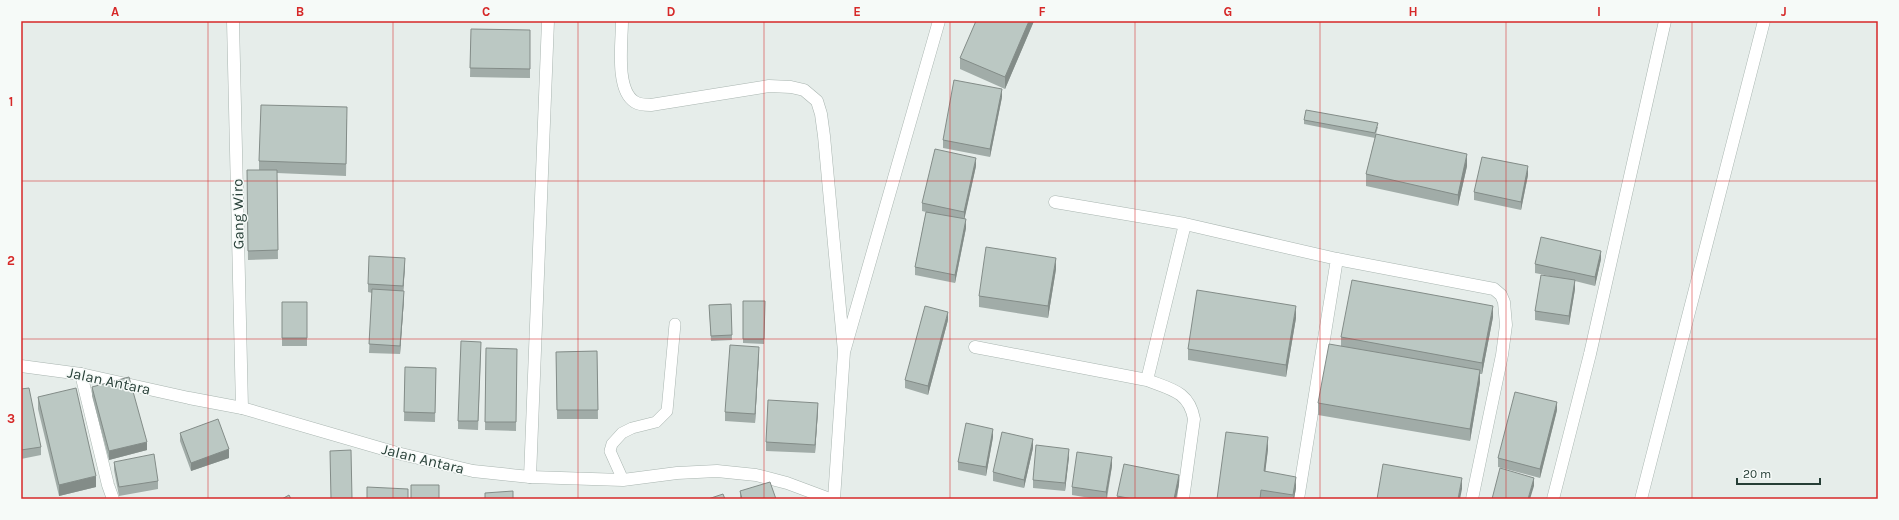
<svg xmlns="http://www.w3.org/2000/svg" width="1899" height="520" font-family="Karla,sans-serif">
<rect width="100%" height="100%" fill="#e6edea"/>
<g fill="none" stroke-linecap="round" stroke-linejoin="round">
<!-- service casing -->
<g stroke="#a9b5b0" stroke-width="12">
<path id="service" d="M623,480L610,451L612,444L622,433L632,428L656,422L667,411L675,324"/>
</g>
<!-- minor casing -->
<g stroke="#a9b5b0" stroke-width="13">
<path id="minor" d="M233,21L242,408
M622,21C622,42 615,90 635,102C640,105 645,105 651,105L769,86L791,87L804,90L817,101L821,114L824,136L844,352
M1055,202L1185,224L1337,259L1494,289L1501,295L1504,302L1506,325L1502,355L1472,499
M975,347L1147,380
M81,374L108,485L113,499
M530,477L548,21
M834,499L844,352L939,21
M1183,499L1194,419C1189,391 1170,389 1147,380L1185,224
M1298,499L1337,259
M1553,499L1590,354L1665,21
M1641,499L1764,21"/>
</g>
<!-- tertiary casing -->
<g stroke="#a9b5b0" stroke-width="13">
<path id="tertiary" d="M21,366L81,374L189,398L242,408L397,453L473,471L530,477L623,480L677,473L717,471L756,475L787,483L830,499"/>
</g>
<!-- service -->
<use href="#service" stroke="#fff" stroke-width="11"/>
<!-- minor -->
<use href="#minor" stroke="#fff" stroke-width="12"/>
<!-- tertiary -->
<use href="#tertiary" stroke="#fff" stroke-width="12"/>
</g>
<!-- wall -->
<path fill="#a1aca8" d="M1034,21L1005,89L960,69V58Z
M471,29L530,30V78L470,77Z
M1002,97L990,157L943,148V140Z
M347,119L346,176L277,173L278,259L248,260L247,170H259V161Z
M1304,120L1378,127L1376,134L1467,166L1458,206L1366,186V174L1375,138L1304,124Z
M976,166L964,219L966,228L955,283L915,275V267L926,212L922,211V203Z
M1528,175L1521,210L1474,200V192Z
M1601,259L1595,286L1575,281V289L1569,325L1535,320V311L1559,278L1535,273V264Z
M405,266L403,291L404,299L400,354L369,353L372,293L368,292V284Z
M1056,269L1048,318L979,307V296Z
M743,301H765L764,344L743,343Z
M282,302H307V346H282Z
M731,304L732,340L711,341L709,305Z
M1493,317L1482,374H1480V382L1470,441L1318,415V403L1341,346V337Z
M1296,318L1286,377L1188,360V349Z
M948,320L928,395L905,388V380Z
M486,348L517,349L516,431L485,430Z
M481,350L478,430L458,429V421Z
M597,351L598,419H557L556,352Z
M759,355L755,423L725,421V412Z
M405,367L436,368L435,422L404,421Z
M92,387L147,450L109,460L92,396Z
M21,389L41,447V455L21,459Z
M38,397L96,487L59,496L38,409Z
M1557,410L1540,478L1498,467V458Z
M818,411L815,453L766,451V442Z
M180,433L229,458L191,471L180,441Z
M993,437L986,476L958,470V462Z
M1033,448L1024,488L993,481V472Z
M1268,449L1265,471L1296,488L1294,499H1217Z
M1069,457L1065,491L1033,488V480Z
M114,462L158,481V489L119,496L114,470Z
M1112,466L1107,499H1096L1072,495V487Z
M1179,484L1176,499H1117V496Z
M740,491L776,499H740Z"/>
<!-- shaded-wall -->
<path fill="#838c88" d="M1029,21H1034L1005,89V77Z
M1002,89V97L990,157V149Z
M1467,154V166L1458,206V195Z
M976,158V166L964,221V212Z
M1528,166V175L1521,210V202Z
M966,219V228L955,283V275Z
M1601,251V259L1595,286V277Z
M405,258V266L403,295V286Z
M1056,258V269L1048,318V306Z
M1575,280V289L1569,325V316Z
M404,291V299L400,354V346Z
M1296,306V318L1286,377V365Z
M1493,306V317L1482,374V363Z
M948,312V320L928,395V386Z
M759,347V355L755,423V414Z
M1480,370V382L1470,441V429Z
M1557,402V410L1540,478V469Z
M818,403V411L815,453V445Z
M993,429V437L986,476V467Z
M1268,437V449L1264,483V471Z
M1033,439V448L1024,488V480Z
M147,442V450L109,460V451Z
M229,449V458L191,471V463Z
M1069,449V457L1065,491V483Z
M1112,457V466L1106,499V492Z
M1179,475V484L1176,499H1174Z
M96,476V487L59,496V485Z
M1296,477V488L1294,499H1293Z
M1462,478V489L1460,499H1458Z
M1534,478V486L1530,499H1528Z"/>
<!-- building -->
<path fill="#bbc8c3" stroke="#838c88" d="M976,21H1029L1005,77L960,58Z
M471,29L530,30V69L470,68Z
M954,80L1002,89L990,149L943,140Z
M261,105L347,107L346,164L259,161Z
M1306,110L1378,123L1375,133L1304,120Z
M1376,134L1467,154L1458,195L1366,174Z
M935,149L976,158L964,212L922,203Z
M1482,157L1528,166L1521,202L1474,192Z
M247,170H277L278,250L248,251Z
M926,212L966,219L955,275L915,267Z
M1541,237L1601,251L1595,277L1535,264Z
M986,247L1056,258L1048,306L979,296Z
M369,256L405,258L403,286L368,284Z
M1541,275L1575,280L1569,316L1535,311Z
M1352,280L1493,306L1482,363L1341,337Z
M372,289L404,291L400,346L369,344Z
M1197,290L1296,306L1286,365L1188,349Z
M743,301H765L764,339H743Z
M282,302H307V338H282Z
M731,304L732,335L711,336L709,305Z
M925,306L948,312L928,386L905,380Z
M461,341L481,342L478,421H458Z
M1329,344L1480,370L1470,429L1318,403Z
M730,345L759,347L755,414L725,412Z
M486,348L517,349L516,422H485Z
M597,351L598,410H557L556,352Z
M405,367L436,368L435,413L404,412Z
M129,377L147,442L109,451L92,387Z
M29,388L41,447L21,450V389Z
M76,388L96,476L59,485L38,397Z
M1515,392L1557,402L1540,469L1498,458Z
M768,400L818,403L815,445L766,442Z
M218,419L229,449L191,463L180,433Z
M966,423L993,429L986,467L958,462Z
M1002,432L1033,439L1024,480L993,472Z
M1226,432L1268,437L1264,471L1296,477L1293,495L1261,490L1260,499H1217Z
M1036,445L1069,449L1065,483L1033,480Z
M351,450L352,499H331L330,451Z
M1077,452L1112,457L1106,492L1072,487Z
M154,454L158,481L119,487L114,462Z
M1124,464L1179,475L1174,499H1133L1117,496Z
M1383,464L1462,478L1458,499H1377Z
M1500,468L1534,478L1528,499H1492Z
M770,482L776,499H742L740,491Z
M411,485H439V499H411Z
M367,487L408,489V499H367Z
M513,491V499H485V493Z
M723,494L725,499H708Z
M289,495L291,499H282Z"/>
<!-- grid -->
<path fill="none" stroke="#d62828" stroke-width="1" stroke-opacity="0.55" d="M208,21V499M393,21V499M578,21V499M764,21V499M950,21V499M1135,21V499M1320,21V499M1506,21V499M1692,21V499M21,181H1878M21,339H1878"/>
<g text-anchor="middle" dominant-baseline="central" stroke-width="3" stroke-linejoin="round" paint-order="stroke">
<!-- street labels -->
<g font-size="15" fill="#263e36" stroke="#f6faf8">
<text transform="translate(238 214) rotate(-91)">Gang Wiro</text>
<text transform="translate(109 381) rotate(12)">Jalan Antara</text>
<text transform="translate(423 459) rotate(14)">Jalan Antara</text>
</g>
</g>
<!-- border -->
<rect width="1899" height="520" fill="none" stroke="#f6faf8" stroke-width="44"/>
<!-- scale -->
<path d="M1737 478v6h83v-6" fill="none" stroke="#263e36" stroke-width="2"/>
<text x="1743" y="478" font-size="12" fill="#263e36" stroke="#f6faf8" stroke-width="3" paint-order="stroke">20 m</text>
<rect x="22" y="22" width="1855" height="476" fill="none" stroke="#d62828" stroke-width="1.5"/>
<g font-size="13" text-anchor="middle" font-weight="bold" fill="#d62828">
<text x="115" y="16">A</text>
<text x="300" y="16">B</text>
<text x="486" y="16">C</text>
<text x="671" y="16">D</text>
<text x="857" y="16">E</text>
<text x="1042" y="16">F</text>
<text x="1228" y="16">G</text>
<text x="1413" y="16">H</text>
<text x="1599" y="16">I</text>
<text x="1784" y="16">J</text>
<text x="11" y="106">1</text>
<text x="11" y="265">2</text>
<text x="11" y="423">3</text>
</g>
</svg>
